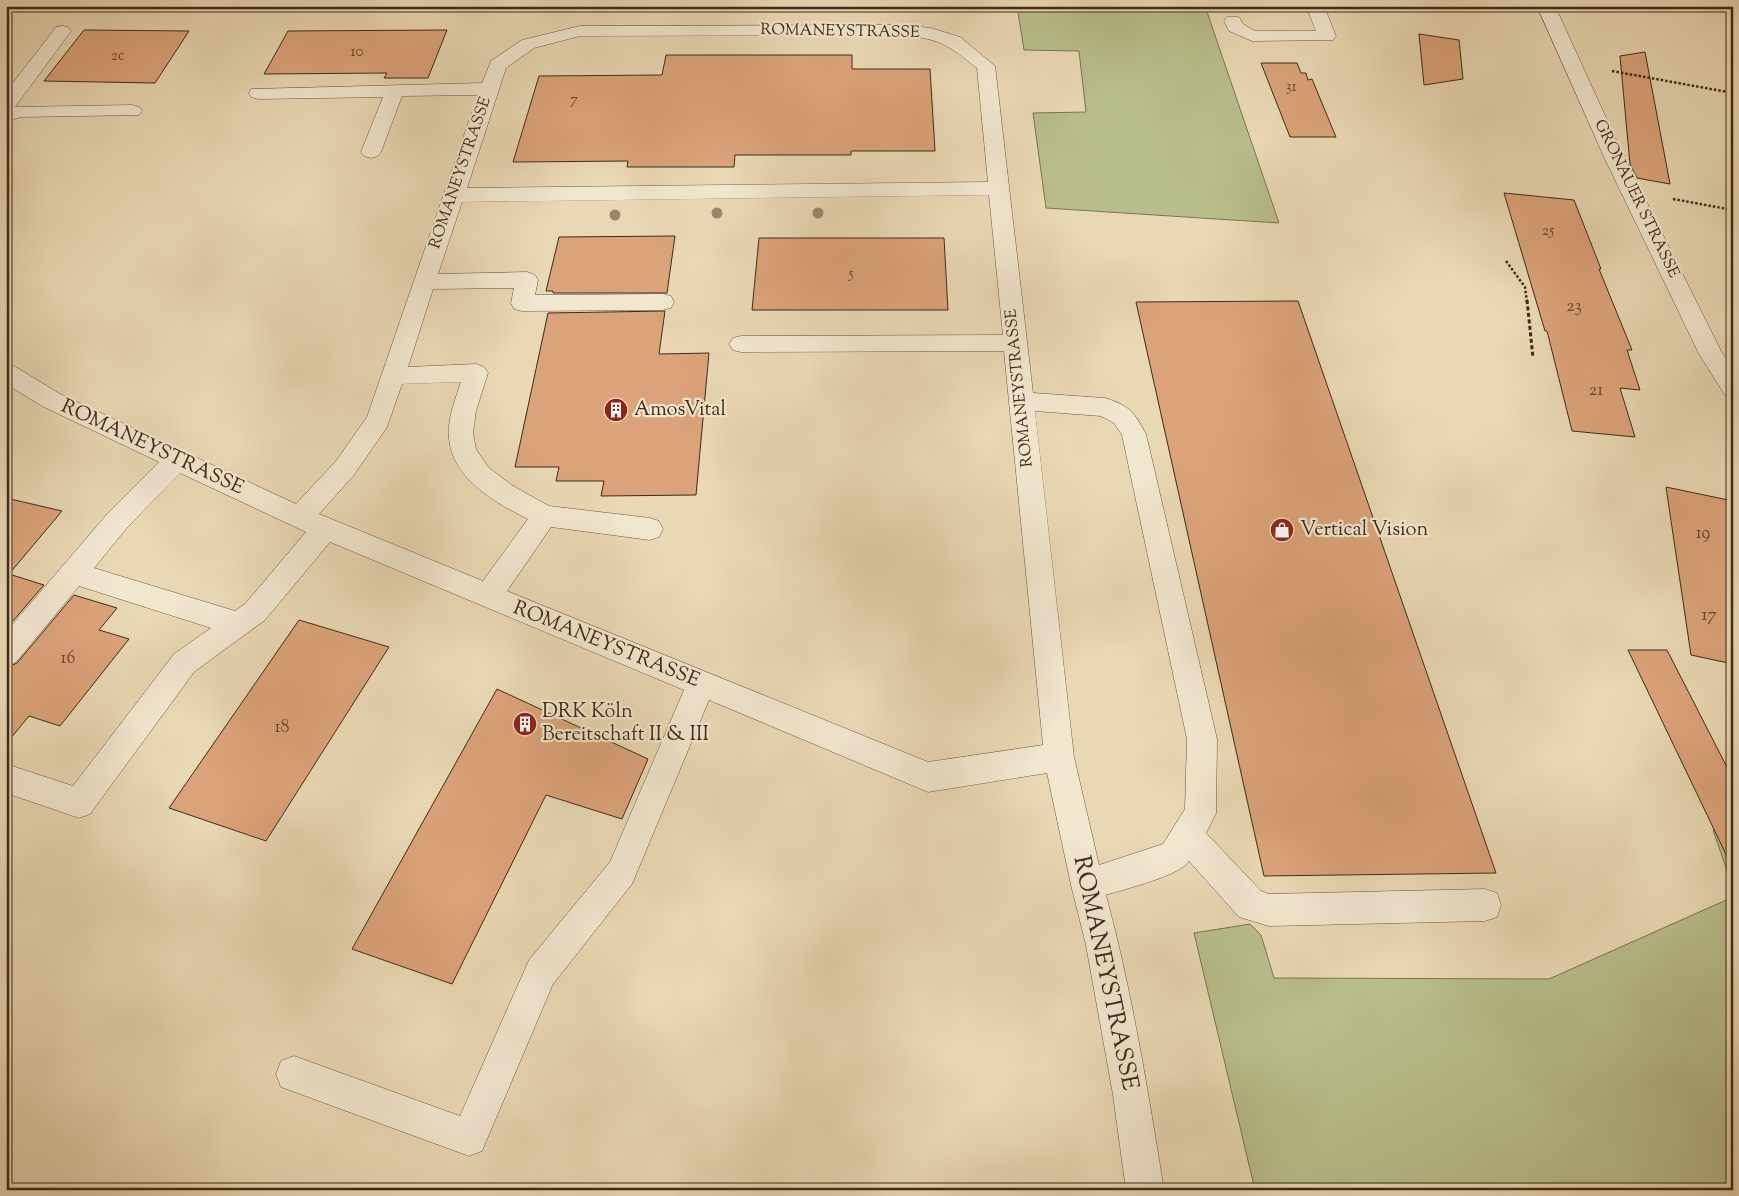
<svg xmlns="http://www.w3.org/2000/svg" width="1739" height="1196" font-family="'Sorts Mill Goudy',serif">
<rect width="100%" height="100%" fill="#e9d8b4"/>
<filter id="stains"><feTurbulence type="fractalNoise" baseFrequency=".004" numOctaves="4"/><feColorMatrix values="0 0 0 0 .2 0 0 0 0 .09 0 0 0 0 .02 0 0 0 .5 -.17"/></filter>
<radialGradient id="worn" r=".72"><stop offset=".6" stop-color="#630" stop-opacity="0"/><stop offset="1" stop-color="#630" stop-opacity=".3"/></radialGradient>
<!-- green -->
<path fill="#b8be8c" stroke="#7a7452" d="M1017,6H1205L1279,223L1046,208L1033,113L1086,112L1079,51L1024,50Z
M1713,830H1733V888Z
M1733,897V1190H1255L1194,933L1250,924L1261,935L1274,978L1549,979Z"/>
<!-- building -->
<path fill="#dba379" stroke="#3d2b19" d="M84,30L189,31L155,83L44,81Z
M447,30L428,78H384L387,73L264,74L288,31Z
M1419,34L1459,40L1463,79L1424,85Z
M1645,52L1663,147L1670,184L1637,178L1630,164L1620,56Z
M666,55H852V69H930L935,151H851V155H735L734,167H627L628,161L513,162L539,76L662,75Z
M1261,63H1297L1301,73H1306L1308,80L1312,79L1336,137H1290Z
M1504,193L1574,200L1601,269H1599L1632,350H1627L1640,390L1620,388L1635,437L1572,431L1547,331H1545Z
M675,236L667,293H553V291H546L559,237Z
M759,238H944L948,310H752Z
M1298,301L1496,873L1264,876L1136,302Z
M665,311L659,354L709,353L696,495L601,496L604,481H556L559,467H515L548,313Z
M1666,487L1733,501V664L1691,655Z
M6,498L62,511L9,574L44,585L6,629Z
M74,595L117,608L99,630L129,639L60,726L29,716L6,744V668L17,663Z
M299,620L389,647L266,841L169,808Z
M1628,650H1667L1733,779V869Z
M497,689L648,759L622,819L546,795L452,984L352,949Z"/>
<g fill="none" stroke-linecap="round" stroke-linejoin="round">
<!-- minor casing -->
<g stroke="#685640" stroke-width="1">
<path id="minor" d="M1306,6H1324L1336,36L1333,40L1252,41L1229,31L1224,21L1227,17H1239L1243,24L1255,31H1316Z
M1537,6H1555L1624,157L1721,351L1733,369V398L1725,395L1699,354L1604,157Z
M901,25L931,28L960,37L995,66L1033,393L1105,398C1130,406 1134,412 1146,434L1217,739L1216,813L1206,833L1261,891L1269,894L1485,889L1497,893L1501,905L1497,917L1485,921L1269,926L1239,917L1189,861C1180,876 1124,889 1106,895C1132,991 1148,1091 1164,1190H1126L1113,1095L1086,945L1071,885L1047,773L928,792L709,700L632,884L553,984L482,1151L469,1156L281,1087L276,1074L281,1061L294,1056L460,1116L529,960L610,862L684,690L330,542L265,620L194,672L90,814L79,818L6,793V764L73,786L174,654L211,628L79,586L16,662L6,666V632L108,513L159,462L42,406L6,384V363L14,366L60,394L296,504L336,461L367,417L478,95L402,96L381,152L378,156L371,158L364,156L361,152L383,97L258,99L251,97L249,93L251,89L482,83L491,61L522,40L580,26ZM901,35C941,39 946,44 977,68L988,182L467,188L506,68L534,48L580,36ZM989,195L1003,335L741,336L733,338L729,344L733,350L741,352L1004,351L1043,745L928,762L507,591L551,527L650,540L659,537L663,529L659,521L650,518L549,506L513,486L488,467L476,449L473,433L476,411L488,373L484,367L476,364L408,367L433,289L514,288L511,303L514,309L522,311L663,310L671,308L674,302L671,296L663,294L535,295L538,280L535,275L527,272L438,274L462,202ZM461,382C456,397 450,412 449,427C445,475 492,501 528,519L483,581L319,514L354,475L387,427L402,384ZM1035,411L1101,416L1114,423L1122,435L1187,739L1185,809L1163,844L1099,865L1074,757ZM180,473L306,532L245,604L235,611L94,568L126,529Z
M62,26L68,27L71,31L15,107L132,105L139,107L142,111L139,115L21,117L6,121V92L56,27Z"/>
</g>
<!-- path-far1 -->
<path stroke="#3d2b19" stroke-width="2.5" stroke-dasharray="2.5 2" stroke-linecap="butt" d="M1612,71L1733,93
M1673,199L1733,210
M1506,261L1525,287L1527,302"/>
<!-- path -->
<path stroke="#3d2b19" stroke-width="3" stroke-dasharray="4 2.5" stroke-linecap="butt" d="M1527,300L1533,358"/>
<!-- minor -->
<use href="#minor" fill="#f1e6ce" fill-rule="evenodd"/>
</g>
<!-- trees -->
<g fill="#98896b">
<circle cx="717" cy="213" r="5.5"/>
<circle cx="818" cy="213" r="5.5"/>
<circle cx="615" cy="215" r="5.5"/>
</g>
<!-- icons -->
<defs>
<g id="building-disc" transform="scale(1.25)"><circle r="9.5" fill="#8f2418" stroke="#f1e6ce"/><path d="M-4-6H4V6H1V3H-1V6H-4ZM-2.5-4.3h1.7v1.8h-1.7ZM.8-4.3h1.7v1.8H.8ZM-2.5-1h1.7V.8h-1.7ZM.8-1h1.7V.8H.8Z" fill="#fff"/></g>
<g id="shop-disc" transform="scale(1.25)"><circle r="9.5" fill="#8f2418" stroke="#f1e6ce"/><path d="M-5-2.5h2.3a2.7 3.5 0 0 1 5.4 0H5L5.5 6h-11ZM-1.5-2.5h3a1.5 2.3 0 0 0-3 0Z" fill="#fff"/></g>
</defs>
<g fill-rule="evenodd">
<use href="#building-disc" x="616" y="410"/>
<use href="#shop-disc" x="1282" y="530"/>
<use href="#building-disc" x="525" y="724"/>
</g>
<g text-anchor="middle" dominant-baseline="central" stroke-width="4.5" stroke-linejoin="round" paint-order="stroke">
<!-- far-number labels -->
<g font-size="15" fill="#644931">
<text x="357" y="52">10</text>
<text x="118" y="56">2c</text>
<text x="1291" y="87">31</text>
<text x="574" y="100">7</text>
<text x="1548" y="231">25</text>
<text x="851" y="274">5</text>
</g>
<!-- far-street labels -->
<g font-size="16" fill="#3d2b19" stroke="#f1e6ce">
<text transform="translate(840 32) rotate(1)">ROMANEYSTRASSE</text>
<text transform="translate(461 173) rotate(-71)">ROMANEYSTRASSE</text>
<text transform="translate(1636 199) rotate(64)">GRONAUER STRASSE</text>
<text transform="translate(1020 388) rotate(-96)">ROMANEYSTRASSE</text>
</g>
<!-- number labels -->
<g font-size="18" fill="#644931">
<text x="1574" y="307">23</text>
<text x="1596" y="391">21</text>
<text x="1703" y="534">19</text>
<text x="1709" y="616">17</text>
<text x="68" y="659">16</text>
<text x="282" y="728">18</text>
</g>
<!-- poi labels -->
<g font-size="20" fill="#3d2b19" stroke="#f1e6ce" text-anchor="start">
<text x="634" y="410">AmosVital</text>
<text x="1300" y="530">Vertical Vision</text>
<text x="542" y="712">DRK Köln<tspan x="542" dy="23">Bereitschaft II &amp; III</tspan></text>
</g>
<!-- street labels -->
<g font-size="20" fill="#3d2b19" stroke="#f1e6ce">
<text transform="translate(152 448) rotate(25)">ROMANEYSTRASSE</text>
<text transform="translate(606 645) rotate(22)">ROMANEYSTRASSE</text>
</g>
<!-- near-street labels -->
<g font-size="24" fill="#3d2b19" stroke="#f1e6ce">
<text transform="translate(1105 973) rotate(78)">ROMANEYSTRASSE</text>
</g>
</g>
<!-- margin -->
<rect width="1739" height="1196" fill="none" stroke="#e9d8b4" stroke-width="25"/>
<rect x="8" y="8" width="1724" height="1181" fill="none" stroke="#3d2b19" stroke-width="2.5"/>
<rect x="12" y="12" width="1714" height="1171" fill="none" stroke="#3d2b19"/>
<rect width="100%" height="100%" filter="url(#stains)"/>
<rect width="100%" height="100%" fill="url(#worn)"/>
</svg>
